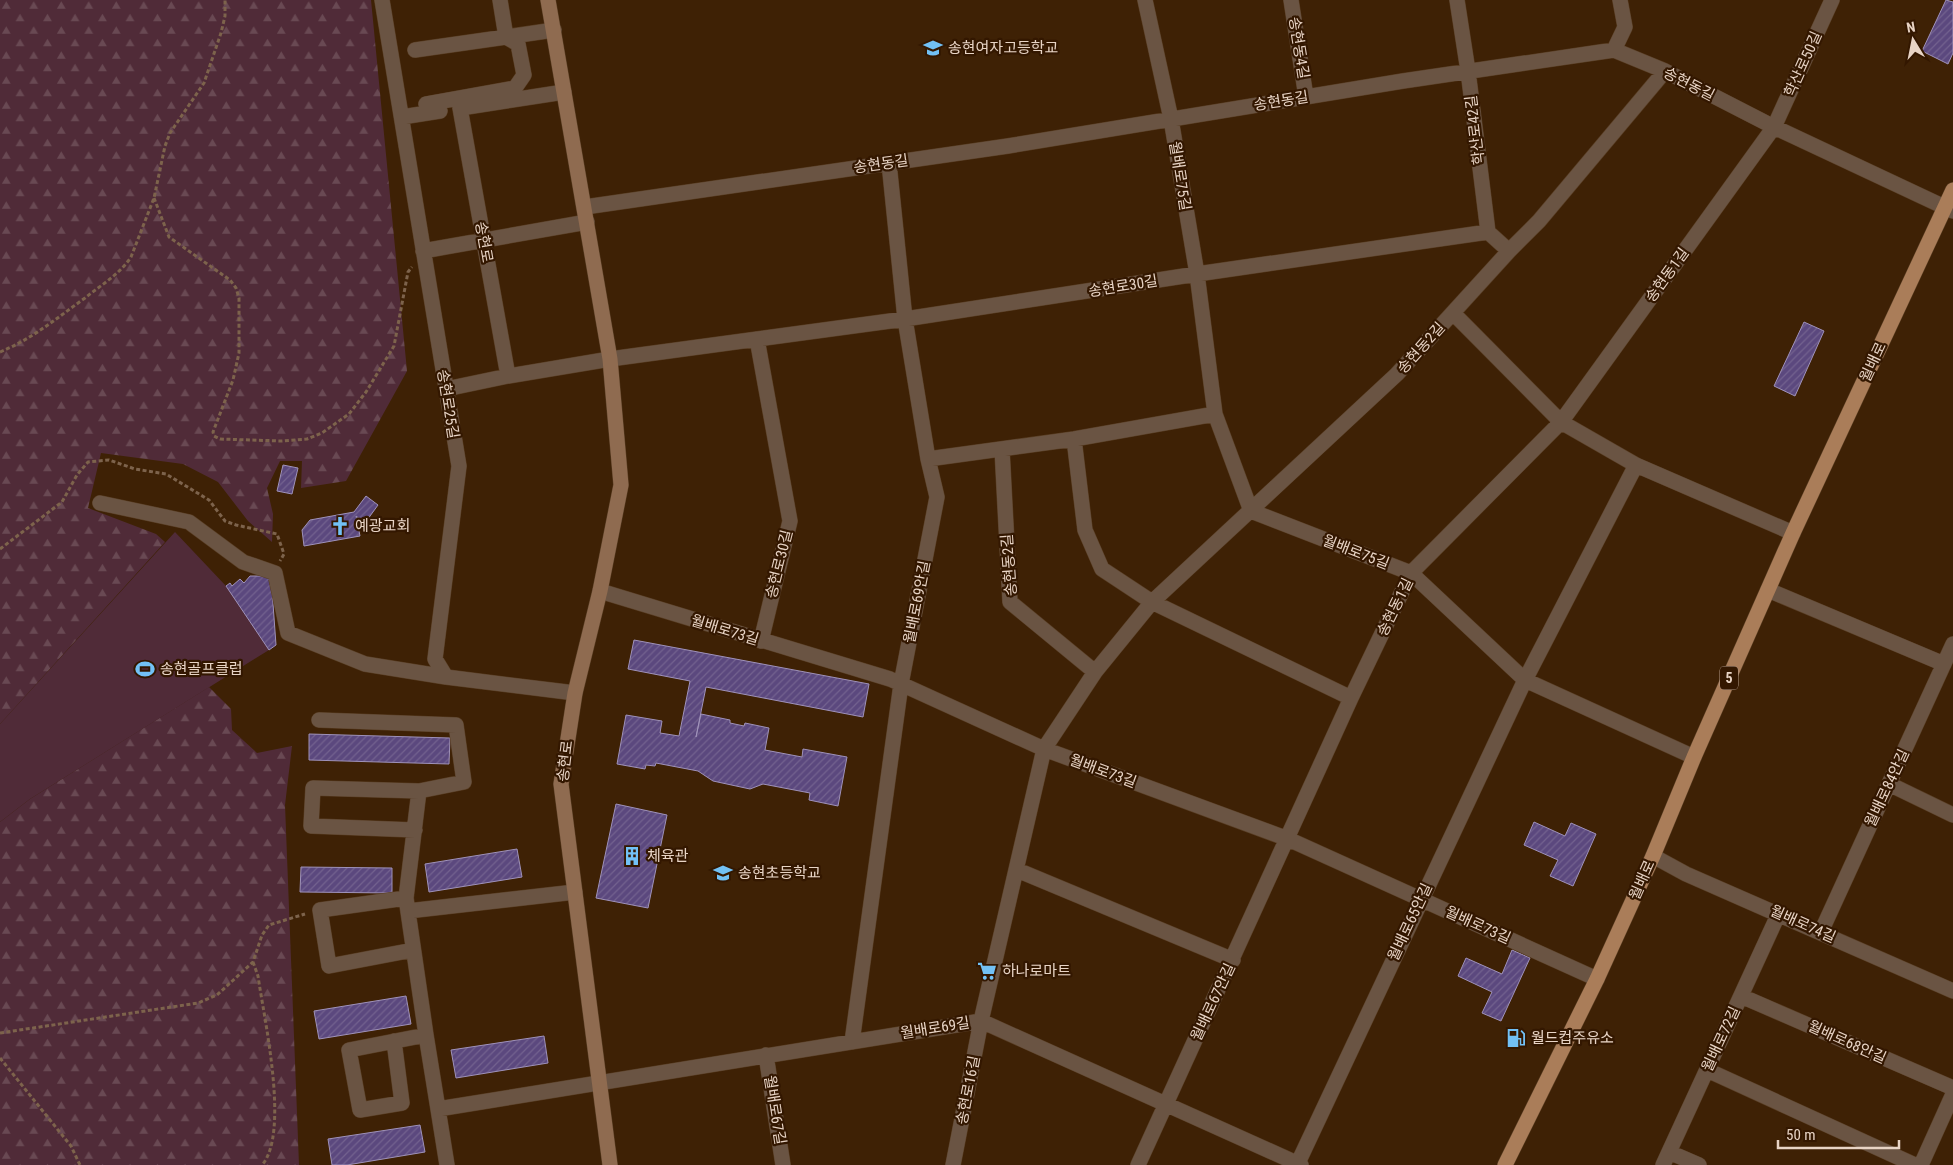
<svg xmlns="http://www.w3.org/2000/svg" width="1953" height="1165" font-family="'Roboto Condensed','Noto Sans KR',sans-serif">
<defs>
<pattern id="forest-firs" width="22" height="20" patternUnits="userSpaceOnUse" patternTransform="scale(1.25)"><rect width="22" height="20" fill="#502b38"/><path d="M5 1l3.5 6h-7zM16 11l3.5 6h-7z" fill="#694953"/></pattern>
<pattern id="building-hatch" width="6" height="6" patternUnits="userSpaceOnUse" patternTransform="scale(1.25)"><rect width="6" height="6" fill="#5b487e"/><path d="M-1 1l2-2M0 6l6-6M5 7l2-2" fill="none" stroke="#73628f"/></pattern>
</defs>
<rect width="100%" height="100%" fill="#3e2105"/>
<!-- forest -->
<path fill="url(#forest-firs)" d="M0,0H371L407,371L346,481L301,488L302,461H280L267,488L273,514L272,542L248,521L218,482L183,464L101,453L88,508L156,534L165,542L0,724Z
M209,687L231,709L232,730L257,753L292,746L285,805L299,1165H0V822L30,799Z"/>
<!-- pitch -->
<path fill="#502b38" d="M175,532L226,586L269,650L30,799L0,822V724Z"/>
<!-- building -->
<path fill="url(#building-hatch)" stroke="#9f92ba" d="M1946,0L1953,2V53L1948,64L1922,51Z
M1804,322L1824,331L1795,396L1774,386Z
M283,465L298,468L292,494L277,491Z
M366,496L378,505L365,523L356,516L360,536L304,546L302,530L310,520L354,512Z
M250,576H271L276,645L269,650L226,586L230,583L232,586L240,579L244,583Z
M634,640L869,684L863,717L706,687L696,737L701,714L730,720V723L744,726L745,723L769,728L765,750L802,757L803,749L847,757L838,806L809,800L810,793L763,784L750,789L713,781L698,771L656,763L655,766L646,765L645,769L617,764L626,715L662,721L660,733L679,736L690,681L628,669Z
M309,734L450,738L449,764L309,760Z
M616,804L667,815L648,908L596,898Z
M1534,822L1565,836L1571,823L1596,834L1573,886L1550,876L1558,860L1524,845Z
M517,849L522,877L429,892L425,864Z
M301,867L392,868V893L300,892Z
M1512,950L1530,958L1501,1021L1482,1013L1492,992L1458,976L1466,958L1502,974Z
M406,996L411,1024L319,1039L314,1011Z
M544,1036L548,1063L456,1078L451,1050Z
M420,1125L425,1152L347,1165H332L328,1139Z"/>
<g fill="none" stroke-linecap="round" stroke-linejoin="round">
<!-- street casing -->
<g stroke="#593e24" stroke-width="16">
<path id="street" d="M382,0L459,466L435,659L446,677L575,693
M500,0L506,37L554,30
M1145,0L1171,119L1197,274L1215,414L1251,511L1411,573L1525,680L1694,757
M1291,0L1306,97
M1457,0L1468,71L1488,232L1509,251
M415,50L506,37L518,44L524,75L515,88L426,104
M1614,50L1625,27L1620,0
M467,107L564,92
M402,117L440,111
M585,207L1008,146L1403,81L1614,50L1665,71L1774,127L1953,211
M423,251L587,222
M1453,313L1561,422L1636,465L1793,533
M757,339L790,521L761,641
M508,376L610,359L905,319L1197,274L1488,232
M446,389L508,376L460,108
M1074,439L1085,530L1102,569L1152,602L1351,698
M1002,449L1010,602L1095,672
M928,459L1074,439L1215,414
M100,503L189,522L243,562L275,573L288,633L365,664L446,677
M1768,590L1944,664
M600,591L890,679L1044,749L1288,839L1597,979
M319,720L456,725L464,782L419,791
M1889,784L1953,815
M1653,856L1686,874L1953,991
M1017,870L1233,960
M406,898L419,791L313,788L311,826L415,830
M408,911L575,892
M1821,932L1953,644
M413,950L329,966L320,910L406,898L426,1035
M1741,996L1953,1088
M394,1041L402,1103L360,1110L349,1050L426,1035L438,1109
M852,1042L901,684L937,497L928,459L905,319L889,163
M766,1055L783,1165
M1707,1070L1915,1165
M1669,1152L1699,1165
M447,1165L438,1109L981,1021L1301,1165
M953,1165L981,1021L1044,749L1095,672L1152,602L1397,374L1509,251L1539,221L1665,71
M1138,1165L1351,698L1411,573L1561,422L1774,127L1832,0
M1297,1165L1525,680L1636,465
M1663,1165L1779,913
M1921,1165L1953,1094"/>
</g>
<!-- secondary casing -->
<g stroke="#593e24" stroke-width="16">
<path id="secondary" d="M548,0L610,359L621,485L600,591L575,693L561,784L610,1165"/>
</g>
<!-- primary casing -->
<g stroke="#593e24" stroke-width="16">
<path id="primary" d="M1505,1165L1597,979L1653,856L1694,757L1793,533L1953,190"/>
</g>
<!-- path -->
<path stroke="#7d634c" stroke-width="3" stroke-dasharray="4 2.5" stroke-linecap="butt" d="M154,198L169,237L230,280L236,288L239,298V353L233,380L213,432L214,436L220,439L282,441L307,439L322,433L349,414L366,392L394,346L408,272L412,267
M0,352C32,339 57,318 85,298C101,285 120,274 131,257L154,198L165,146L170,133L204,83L221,33L225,16V0
M0,549L62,502L77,475L88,462L109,460L135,469L166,474L209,500L225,521L236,525L277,534L284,554L280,561
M253,962L258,976C264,1018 290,1133 262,1165
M0,1033L198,1003L217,995L253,962L262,935L269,925L305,914
M0,1058L71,1146L80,1165"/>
<!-- street -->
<use href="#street" stroke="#6a5443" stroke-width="15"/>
<!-- secondary -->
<use href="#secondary" stroke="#8f6b50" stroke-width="15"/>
<!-- primary -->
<use href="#primary" stroke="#aa7d59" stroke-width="15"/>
</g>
<!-- icons -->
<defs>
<g id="school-bare" transform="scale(1.5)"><path d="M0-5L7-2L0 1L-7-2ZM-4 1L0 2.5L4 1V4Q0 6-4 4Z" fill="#72c1f5" stroke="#331700" stroke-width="2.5" paint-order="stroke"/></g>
<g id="church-bare" transform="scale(1.5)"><path d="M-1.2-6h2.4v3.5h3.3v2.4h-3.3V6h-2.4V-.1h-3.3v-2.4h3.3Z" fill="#72c1f5" stroke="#331700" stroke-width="2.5" paint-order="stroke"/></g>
<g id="stadium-bare" transform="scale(1.5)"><path d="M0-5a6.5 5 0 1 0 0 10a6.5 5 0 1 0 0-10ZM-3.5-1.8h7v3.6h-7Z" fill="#72c1f5" stroke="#331700" stroke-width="2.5" paint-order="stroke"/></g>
<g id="building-bare" transform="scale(1.5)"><path d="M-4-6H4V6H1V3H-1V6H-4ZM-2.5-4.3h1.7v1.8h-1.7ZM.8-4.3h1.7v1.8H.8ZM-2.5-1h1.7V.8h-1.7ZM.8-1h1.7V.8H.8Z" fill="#72c1f5" stroke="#331700" stroke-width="2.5" paint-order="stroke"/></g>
<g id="supermarket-bare" transform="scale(1.5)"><path d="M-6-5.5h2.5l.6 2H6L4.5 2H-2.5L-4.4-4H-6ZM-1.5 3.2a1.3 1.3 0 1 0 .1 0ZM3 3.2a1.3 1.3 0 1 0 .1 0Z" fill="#72c1f5" stroke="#331700" stroke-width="2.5" paint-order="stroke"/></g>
<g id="fuel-bare" transform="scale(1.5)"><path d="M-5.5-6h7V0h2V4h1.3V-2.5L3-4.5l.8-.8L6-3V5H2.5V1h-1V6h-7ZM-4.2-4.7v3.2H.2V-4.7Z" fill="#72c1f5" stroke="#331700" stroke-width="2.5" paint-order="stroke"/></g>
</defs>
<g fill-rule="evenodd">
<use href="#school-bare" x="933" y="48"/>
<use href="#church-bare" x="340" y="526"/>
<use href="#stadium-bare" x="145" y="669"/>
<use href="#building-bare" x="632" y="856"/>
<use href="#school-bare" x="723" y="873"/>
<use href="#supermarket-bare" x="987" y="971"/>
<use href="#fuel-bare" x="1516" y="1038"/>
</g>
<g text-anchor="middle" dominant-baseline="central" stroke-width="4.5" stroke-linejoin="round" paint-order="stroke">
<!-- shield labels -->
<rect fill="#331700" stroke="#b29b8a" stroke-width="1" x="1720" y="666.5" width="18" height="23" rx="4"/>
<g font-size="14" font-weight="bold" fill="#e8d4c5">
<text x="1729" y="678">5</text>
</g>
<!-- poi labels -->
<g font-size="15" fill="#e8d4c5" stroke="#331700" text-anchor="start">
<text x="948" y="48">송현여자고등학교</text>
<text x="355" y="526">예광교회</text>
<text x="160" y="669">송현골프클럽</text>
<text x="647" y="856">체육관</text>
<text x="738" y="873">송현초등학교</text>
<text x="1002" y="971">하나로마트</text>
<text x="1531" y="1038">월드컵주유소</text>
</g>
<!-- street labels -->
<g font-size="15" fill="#e8d4c5" stroke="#331700">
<text transform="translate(1299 48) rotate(81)">송현동4길</text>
<text transform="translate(1803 64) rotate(-66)">학산로50길</text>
<text transform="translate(1689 84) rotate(27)">송현동길</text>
<text transform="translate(1281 101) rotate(-9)">송현동길</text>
<text transform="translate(1475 130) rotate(-97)">학산로42길</text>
<text transform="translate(881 164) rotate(-8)">송현동길</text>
<text transform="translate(1180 176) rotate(81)">월배로75길</text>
<text transform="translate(484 242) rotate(80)">송현로</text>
<text transform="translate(1667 275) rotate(-54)">송현동1길</text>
<text transform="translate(1123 286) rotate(-9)">송현로30길</text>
<text transform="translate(1421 348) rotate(-48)">송현동2길</text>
<text transform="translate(1873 362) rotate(-65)">월배로</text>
<text transform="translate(448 404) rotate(81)">송현로25길</text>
<text transform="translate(1356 552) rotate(21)">월배로75길</text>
<text transform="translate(779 564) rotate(-76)">송현로30길</text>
<text transform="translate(1009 565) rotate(-94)">송현동2길</text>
<text transform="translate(917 602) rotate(-79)">월배로69안길</text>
<text transform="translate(1395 607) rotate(-64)">송현동1길</text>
<text transform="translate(725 630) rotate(17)">월배로73길</text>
<text transform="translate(565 761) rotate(-83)">송현로</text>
<text transform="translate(1103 771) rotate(20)">월배로73길</text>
<text transform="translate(1887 788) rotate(-65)">월배로84안길</text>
<text transform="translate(1642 880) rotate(-66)">월배로</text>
<text transform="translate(1410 922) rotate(-65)">월배로65안길</text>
<text transform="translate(1803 924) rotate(24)">월배로74길</text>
<text transform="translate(1478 925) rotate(24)">월배로73길</text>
<text transform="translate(1213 1002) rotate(-65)">월배로67안길</text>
<text transform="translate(935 1028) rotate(-9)">월배로69길</text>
<text transform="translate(1721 1039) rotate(-65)">월배로72길</text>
<text transform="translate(1847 1042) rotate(24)">월배로68안길</text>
<text transform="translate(968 1090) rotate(-79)">송현로16길</text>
<text transform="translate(775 1110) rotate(81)">월배로67길</text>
</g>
</g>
<!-- north arrow -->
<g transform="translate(1913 40) rotate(350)" stroke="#331700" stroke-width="4" paint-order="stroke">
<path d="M0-4L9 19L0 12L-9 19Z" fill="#e8d4c5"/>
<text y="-8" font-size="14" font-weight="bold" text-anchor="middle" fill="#e8d4c5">N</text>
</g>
<!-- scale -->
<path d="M1778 1140v8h121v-8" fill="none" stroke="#e8d4c5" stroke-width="2.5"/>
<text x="1786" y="1140" font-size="15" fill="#e8d4c5" stroke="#331700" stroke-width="4" paint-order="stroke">50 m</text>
</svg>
